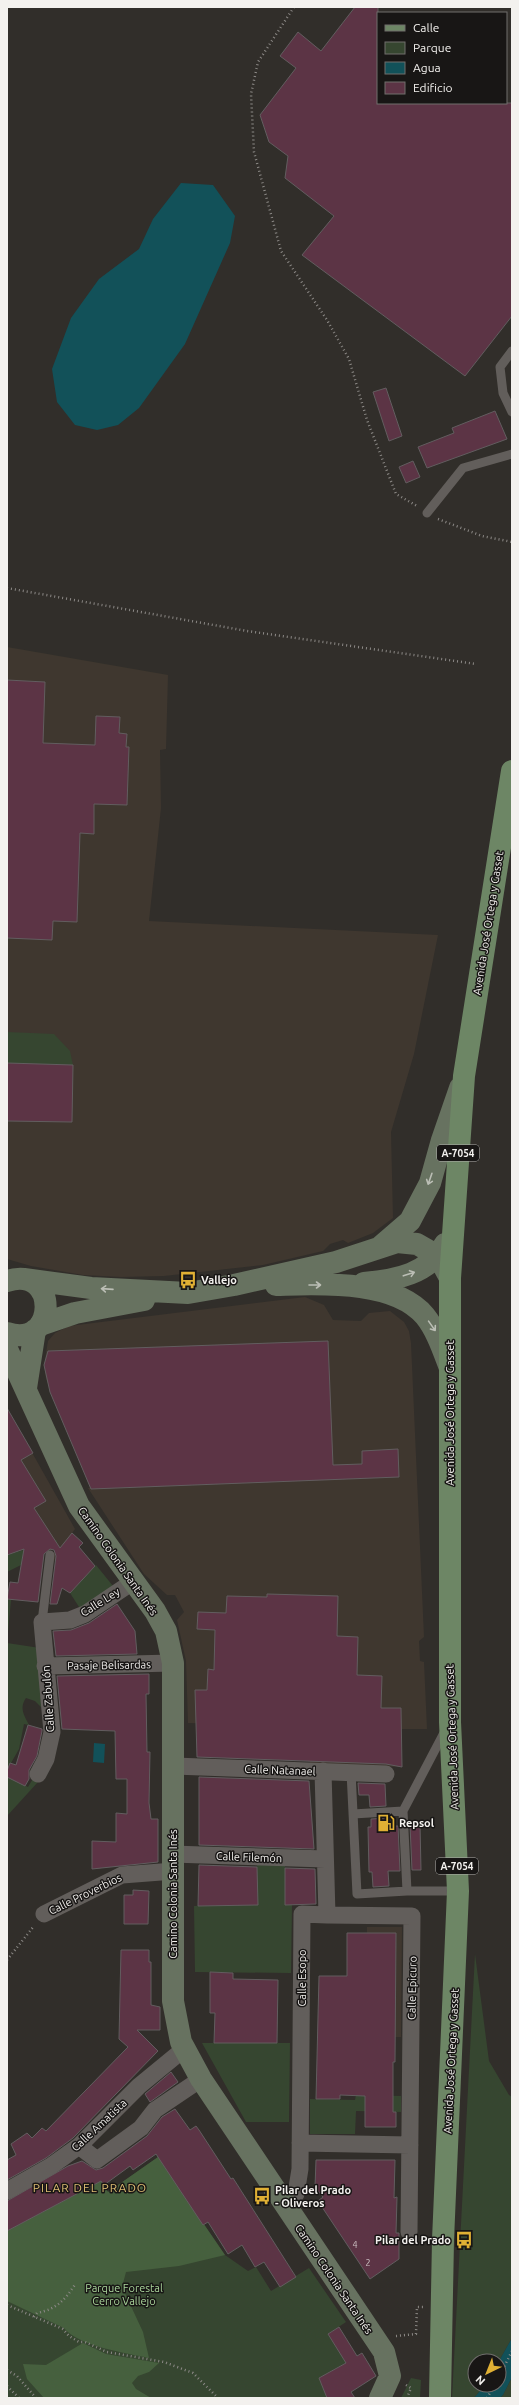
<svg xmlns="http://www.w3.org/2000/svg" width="519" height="2405" font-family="Ubuntu,sans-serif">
<rect width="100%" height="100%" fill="#312e2a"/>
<!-- built -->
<path fill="#3f372f" d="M7,647L168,675L166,749L160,750L161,808L149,921L438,935L414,1054L391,1132L393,1218L373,1233L348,1243L343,1240L330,1244L323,1251L263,1265L164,1276L121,1277L83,1275L31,1266L7,1259Z
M305,1297L324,1305L333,1320L361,1321L369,1313L390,1311L404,1322L409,1331L411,1343L424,1637L419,1641L420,1661L424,1662L427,1729H400L402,1767L310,1764L309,1726L188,1723L186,1661L177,1620L184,1612L175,1595H167L144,1574L88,1488H90L46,1379L44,1365L48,1341L55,1333L69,1326Z
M7,1408L75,1529L58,1553L52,1566L55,1548L22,1550L7,1555Z
M367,1927H402L401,2037H368L356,1968H347V1933H367Z"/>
<!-- green -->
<path fill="#364630" d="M7,1032L54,1034L70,1051L73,1065L7,1063Z
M57,1540L55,1548L7,1572V1555Z
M96,1565L113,1586L81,1610L70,1593Z
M7,1599L11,1600L7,1643L40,1648L42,1708L35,1701L26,1698C19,1708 24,1715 29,1725L24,1724L19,1749L7,1770Z
M7,1776L28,1787L34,1777L38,1782L7,1816Z
M285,1864V1905H292L291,1973L195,1972L194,1906L257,1905V1865Z
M475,1954L489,2061L509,2095L512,2097V2338L499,2361H475V2385H485L474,2398H452Z
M202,2043H290L289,2122H246Z
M356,2095L401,2096V2112L356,2111L355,2134H310V2099L355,2100Z
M158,2157L225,2255L248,2271L256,2267L271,2291L309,2268L346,2322L328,2334L347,2362L319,2378L327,2398H7V2231L101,2181L108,2192Z
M512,2377V2398H500L503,2395Z
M411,2378L421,2380L420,2398H401Z"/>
<!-- forest -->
<path fill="#46603e" d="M158,2157L225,2255L179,2266L126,2272L122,2287L143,2332L149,2358C126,2353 78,2346 64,2328L7,2301V2231L101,2181L108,2192Z
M83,2343L106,2354L159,2363L149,2372L138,2376L132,2383L136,2389L151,2398H44L27,2379L23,2364L46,2365Z"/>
<!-- water -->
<path fill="#125159" d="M181,183L213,185L235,216L230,243L185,344L139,408L118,425L97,430L75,425L57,402L52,369L71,318L99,279L139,249L153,219Z
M94,1743L105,1744L104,1763L93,1762Z
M512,2338V2377L503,2395L500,2398H474L485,2385H499V2361Z"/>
<!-- building -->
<path fill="#5c3445" stroke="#625d5f" d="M355,7H378V103H512V316L465,376L302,255L334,216L285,178L288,156L269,142L260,115L296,68L280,56L298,32L321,51Z
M386,388L402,436L389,441L373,392Z
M495,411L507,439L427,468L418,447L454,433L452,428Z
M413,461L420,477L406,483L399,467Z
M7,680L45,682L43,743L95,745L96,716L120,717L119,733L127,734L126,747H129L127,805L94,804V834L80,833L77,922L53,921L52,940L7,938Z
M7,1063L73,1065L72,1122L7,1121Z
M328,1341L333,1465L362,1464V1451L398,1449L399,1477L91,1489L50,1392L44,1365L48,1351Z
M7,1408L33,1453L21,1460L46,1501L34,1508L60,1548L72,1533L83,1543L79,1547L95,1566L70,1593L62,1588L57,1604H50L56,1556L54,1550L50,1549L44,1554L38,1602L7,1599L10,1582L18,1583L24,1549L7,1555Z
M267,1594L338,1596L337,1636L358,1637L357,1675L382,1676L381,1708H401L402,1767L386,1764L197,1757L195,1690H207L208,1669L214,1670L215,1630L197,1629L198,1612L226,1613L227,1596L267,1597Z
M117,1604L135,1631L137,1654L56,1656L53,1631L71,1630L89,1623Z
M149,1674V1694H146L147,1752H150L149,1803L151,1819H158V1862L92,1869V1841L116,1842V1813L127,1814V1779H116L115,1731L62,1729L57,1676Z
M28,1725L42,1729V1731L37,1756L29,1770V1779L25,1786L7,1777V1771L10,1763L16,1765Z
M199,1777L309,1781L314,1849L199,1845Z
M358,1783L385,1784L386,1806L370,1807L369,1795H359Z
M386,1818V1826H398L400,1871H388L389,1886L373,1887L372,1872H369L368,1827H371V1819Z
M410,1825H420L421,1870H412Z
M199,1865L257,1867L258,1905L198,1906Z
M285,1868L315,1869L316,1904L285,1905Z
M133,1890L149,1891L148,1924H124V1895H133Z
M347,1933H396L395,2062H393V2112H396V2127H365V2096L340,2095V2099H316L319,1976H347Z
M121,1950H149V1962H151V2005L160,2007V2030H137L158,2051L73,2138L46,2158L7,2180V2160L16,2155L11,2144L27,2133L32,2138L42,2128L46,2131L128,2047L119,2039Z
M210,1972L233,1973V1979L278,1980L277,2043H214L215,2013H210Z
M171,2072L178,2082L150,2102L145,2094Z
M175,2109L190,2130L196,2126L199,2130L231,2179L233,2178L296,2277L280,2287L264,2262L255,2267L242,2245L228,2254L208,2222L203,2225L156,2154L133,2170L130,2166L104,2185L101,2181L7,2231V2201L68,2166L82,2161L96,2170L103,2168L147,2136L162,2117Z
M316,2160H395L394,2198L397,2197L396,2233H399V2259L370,2279L318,2201L323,2197L315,2187Z
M339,2327L357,2356L362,2353L376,2376L351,2392L355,2398H327L319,2378L346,2363L328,2334Z"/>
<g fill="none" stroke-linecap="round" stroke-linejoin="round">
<!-- path -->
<path stroke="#8c8986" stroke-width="2.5" stroke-dasharray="1 3" stroke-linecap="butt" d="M294,7L258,62L251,94L254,152L281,251L327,320L349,359L367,420L396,494L417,506
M438,519L482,536L512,542
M7,588L247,631L476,664
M7,1960L34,1926
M7,2305L63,2329L69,2336L79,2342H85L107,2352L164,2362L193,2373L218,2398
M34,2317L37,2313C57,2309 65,2300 76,2283
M396,2336L416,2334L417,2307H423
M7,2370L17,2376L36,2398
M499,2377L512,2351
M406,2385L411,2388L407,2398
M7,2386L19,2398
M487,2398L495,2385"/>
<!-- lane -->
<path stroke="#625e5b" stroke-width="9" d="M512,351L500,367L503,393L512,412
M427,513L463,468L512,454
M42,1622L50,1555
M446,1729L403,1811L407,1891H458
M351,1772L357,1894L407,1891
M353,1814L403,1811"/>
<!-- street -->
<path stroke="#625e5b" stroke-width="17" d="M45,1666L173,1663
M174,1766L386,1774
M38,1774L46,1759L52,1732L42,1622L70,1620L85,1614L134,1581
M172,1854L325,1859
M44,1914L122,1875L174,1871
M327,1915L412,1916L409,2232
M300,2143L410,2145
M79,2146L97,2160L141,2128L155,2110L201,2079
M7,2191L51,2166L79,2146L139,2086L184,2049
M285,2205L296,2194L300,2169L302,1914L327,1915L323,1771"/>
<!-- secondary -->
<path stroke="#677260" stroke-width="22" d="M381,1246L410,1221L430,1183L442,1140L460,1088
M24,1279L91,1288L188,1293L234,1285L336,1262L397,1242L417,1244L438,1256L450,1278
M7,1281C59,1264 58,1350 7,1333
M364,1283C396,1280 429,1274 445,1244
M276,1285C319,1284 394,1279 425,1316C437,1331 443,1350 450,1368
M40,1325L75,1313L144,1300
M7,1349L79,1506L155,1611L166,1631L173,1663V2001L181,2042L201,2079L384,2352L390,2376L380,2398
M26,1388L35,1330"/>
<!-- primary -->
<path stroke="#6d8665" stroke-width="22" d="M440,2398L443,2240L458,1891L450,1722V1278L464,1076L512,771"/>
</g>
<!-- one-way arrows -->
<defs><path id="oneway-shaft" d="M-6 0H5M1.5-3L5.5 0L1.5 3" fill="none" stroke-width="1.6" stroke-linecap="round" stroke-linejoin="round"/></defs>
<g stroke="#bbbeb5">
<use href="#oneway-shaft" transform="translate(430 1179) rotate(109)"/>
<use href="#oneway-shaft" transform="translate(409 1274) rotate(-18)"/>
<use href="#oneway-shaft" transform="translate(315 1285)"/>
<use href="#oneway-shaft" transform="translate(107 1289) rotate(-176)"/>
<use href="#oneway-shaft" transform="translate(432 1326) rotate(55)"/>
</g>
<!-- icons -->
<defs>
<g id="bus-bare" transform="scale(1.38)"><path d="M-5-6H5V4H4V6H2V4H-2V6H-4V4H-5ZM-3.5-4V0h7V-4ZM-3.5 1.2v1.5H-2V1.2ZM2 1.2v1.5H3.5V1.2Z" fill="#e0b034" stroke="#181615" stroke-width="2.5" paint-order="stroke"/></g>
<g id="fuel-bare" transform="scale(1.38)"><path d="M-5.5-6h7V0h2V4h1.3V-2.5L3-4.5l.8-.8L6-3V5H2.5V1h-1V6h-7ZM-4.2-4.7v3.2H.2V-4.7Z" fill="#e0b034" stroke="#181615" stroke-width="2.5" paint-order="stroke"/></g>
</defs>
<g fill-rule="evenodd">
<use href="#bus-bare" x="188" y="1280"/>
<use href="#fuel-bare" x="386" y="1823"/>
<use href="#bus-bare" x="262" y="2196"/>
<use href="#bus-bare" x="464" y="2240"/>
</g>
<g text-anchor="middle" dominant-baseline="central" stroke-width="3" stroke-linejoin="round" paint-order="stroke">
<!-- number labels -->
<g font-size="9" fill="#cdc2c4">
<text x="355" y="2245">4</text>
<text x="368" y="2263">2</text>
</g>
<!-- shield labels -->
<g fill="#181615" stroke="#b1afad" stroke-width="1">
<rect x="437" y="1145" width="42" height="16" rx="3"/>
<rect x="436" y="1858" width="42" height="16" rx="3"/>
</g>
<g font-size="10" font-weight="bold" fill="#f3f1ee">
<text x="458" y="1153">A-7054</text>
<text x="457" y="1866">A-7054</text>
</g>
<!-- street labels -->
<g font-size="11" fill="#f3f1ee" stroke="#181615">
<text transform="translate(488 923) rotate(-81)">Avenida José Ortega y Gasset</text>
<text transform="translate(450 1413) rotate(-90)">Avenida José Ortega y Gasset</text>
<text transform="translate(118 1561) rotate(55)">Camino Colonia Santa Inés</text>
<text transform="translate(100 1602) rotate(-32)">Calle Ley</text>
<text transform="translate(109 1665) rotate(-1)">Pasaje Belisardas</text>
<text transform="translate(48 1699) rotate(-94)">Calle Zabulón</text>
<text transform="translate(452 1737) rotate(-92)">Avenida José Ortega y Gasset</text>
<text transform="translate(280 1770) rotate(2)">Calle Natanael</text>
<text transform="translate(249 1857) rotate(2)">Calle Filemón</text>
<text transform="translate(85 1894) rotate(-26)">Calle Proverbios</text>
<text transform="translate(173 1894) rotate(-90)">Camino Colonia Santa Inés</text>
<text transform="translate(302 1978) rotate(-90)">Calle Esopo</text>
<text transform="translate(412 1988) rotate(-89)">Calle Epicuro</text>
<text transform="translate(451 2061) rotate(-87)">Avenida José Ortega y Gasset</text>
<text transform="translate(99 2125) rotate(-43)">Calle Amatista</text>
<text transform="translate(334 2279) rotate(56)">Camino Colonia Santa Inés</text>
</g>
<!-- poi labels -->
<g font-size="11" font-weight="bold" fill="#f3f1ee" stroke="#181615" text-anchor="start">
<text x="201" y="1280">Vallejo</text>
<text x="399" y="1823">Repsol</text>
<text x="275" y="2190">Pilar del Prado<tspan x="275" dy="13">- Oliveros</tspan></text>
<text x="451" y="2240" text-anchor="end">Pilar del Prado</text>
</g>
<!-- park labels -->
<g font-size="11" fill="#a9d59b" stroke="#181615">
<text x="124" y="2288">Parque Forestal<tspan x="124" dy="13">Cerro Vallejo</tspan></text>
</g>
<!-- neighbourhood labels -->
<g font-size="12" letter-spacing="1" fill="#debd73" stroke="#181615">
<text x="90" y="2187">PILAR DEL PRADO</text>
</g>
</g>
<!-- border -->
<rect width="519" height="2405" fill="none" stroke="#f3f1ee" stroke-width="16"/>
<!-- legend -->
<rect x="377" y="12" width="130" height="92" fill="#181615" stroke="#706e6c"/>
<rect x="385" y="25" width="20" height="6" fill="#6d8665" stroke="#706e6c"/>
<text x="413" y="32" font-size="12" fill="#f3f1ee">Calle</text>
<rect x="385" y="42" width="20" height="12" fill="#364630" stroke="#706e6c"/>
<text x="413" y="52" font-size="12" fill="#f3f1ee">Parque</text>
<rect x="385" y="62" width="20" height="12" fill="#125159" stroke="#706e6c"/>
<text x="413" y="72" font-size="12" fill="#f3f1ee">Agua</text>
<rect x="385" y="82" width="20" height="12" fill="#5c3445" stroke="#706e6c"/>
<text x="413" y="92" font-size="12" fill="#f3f1ee">Edificio</text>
<!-- north arrow -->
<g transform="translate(487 2373) rotate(223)"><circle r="19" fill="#181615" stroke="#706e6c"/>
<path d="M0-3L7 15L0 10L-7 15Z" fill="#e0b034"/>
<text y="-6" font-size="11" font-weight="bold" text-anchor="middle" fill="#f3f1ee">N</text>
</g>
</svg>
